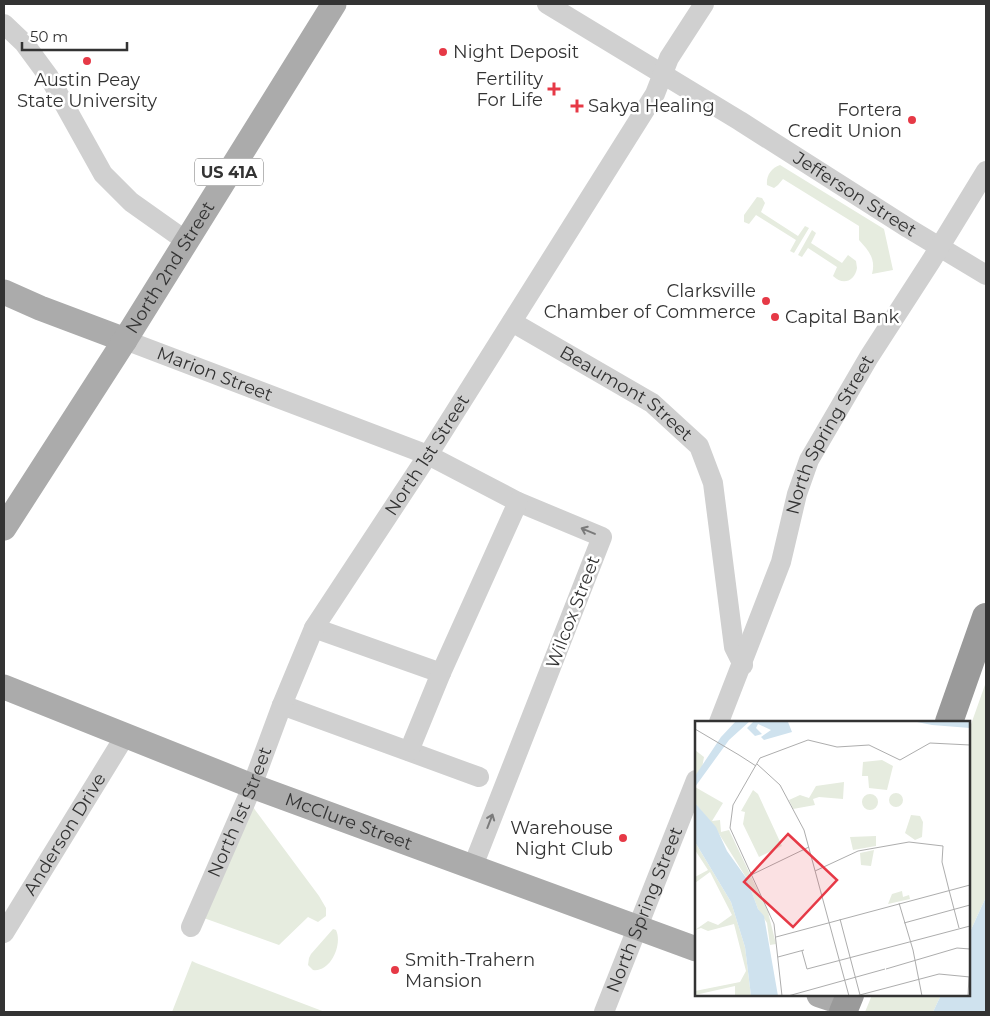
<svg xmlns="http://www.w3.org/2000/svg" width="990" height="1016" font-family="Montserrat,sans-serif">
<rect width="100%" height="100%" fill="#fff"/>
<!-- green -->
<path fill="#e6ecdf" d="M780,165L884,229L893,270L872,274C876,259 869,251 859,240V226L783,179L778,185L774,188L767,185C766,176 771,168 780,165Z
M757,197L762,198L765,203L761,212L798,236L805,226L809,228L794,253L790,251L796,240L756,215L749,224L744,222V215Z
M812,230L816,233L811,243L842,263L848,255L856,261L857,268C855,281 843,286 833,276L837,267L808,248L802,257L798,255Z
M986,682V897L969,934V730Z
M250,803L319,896L326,908V916L318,922L308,917L279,945L201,917Z
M333,929L336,930C343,945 330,973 313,970L308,965L309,958L311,954Z
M192,961L196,963L325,1012H172Z
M872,995H941L933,1012H865Z"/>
<!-- water -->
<path fill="#cfe2ee" d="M986,897V1012H933L941,995H969V934Z"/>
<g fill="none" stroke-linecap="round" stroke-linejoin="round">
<!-- minor -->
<g stroke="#d0d0d0" stroke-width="20">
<path id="s1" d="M547,4L740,121L908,228L986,275"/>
<path d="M4,24L24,43L49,77L103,174L131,202L186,241"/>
<path id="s2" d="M512,322L652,403L699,446L713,483L734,647L743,665"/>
<path id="s3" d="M125,340L428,455L518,502L602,537L473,866"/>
<path d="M314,628L441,673"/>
<path d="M282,705L479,777"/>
<path id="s4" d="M719,722L781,562L797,494L809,460L869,357L931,261L986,171"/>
<path d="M409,751L441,673L518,502"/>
<path id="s5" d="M191,927L249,794L282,705L314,628L428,455L655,94L669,58L704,4"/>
<path id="s6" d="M4,933L125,736"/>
<path id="s7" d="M604,1012L696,780"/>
</g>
<!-- major -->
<g stroke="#ababab" stroke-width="25">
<path d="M4,292L40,308L125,340"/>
<path id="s8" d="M4,528L125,340L334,4"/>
<path id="s9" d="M4,687L252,786L696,949"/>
<path d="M819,995L846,1004"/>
</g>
<!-- highway -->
<path stroke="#9a9a9a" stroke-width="28" d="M949,722L986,617
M843,1012L850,995"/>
</g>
<!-- one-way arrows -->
<defs><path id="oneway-shaft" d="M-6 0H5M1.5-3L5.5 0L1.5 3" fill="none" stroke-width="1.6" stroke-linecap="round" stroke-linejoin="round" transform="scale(1.25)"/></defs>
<g stroke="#7a7a7a">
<use href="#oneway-shaft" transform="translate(588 531) rotate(-157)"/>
<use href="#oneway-shaft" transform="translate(490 821) rotate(-69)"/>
</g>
<!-- markers -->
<g fill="#e63946" stroke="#fff" stroke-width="2">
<circle cx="443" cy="52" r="5"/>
<circle cx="87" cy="61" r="5"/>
<path d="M551.5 81.5h5v5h5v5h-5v5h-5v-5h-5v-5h5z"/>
<path d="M574.5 98.5h5v5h5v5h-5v5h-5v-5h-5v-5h5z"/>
<circle cx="912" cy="120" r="5"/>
<circle cx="766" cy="301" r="5"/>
<circle cx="775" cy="317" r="5"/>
<circle cx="623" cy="838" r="5"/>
<circle cx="395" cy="970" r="5"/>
</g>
<g text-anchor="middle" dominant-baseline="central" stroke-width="5" stroke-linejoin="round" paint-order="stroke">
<!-- shield labels -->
<rect fill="#fff" stroke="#707070" stroke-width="1" x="195" y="158.5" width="68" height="27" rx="4"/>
<g font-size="16" font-weight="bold" fill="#333">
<text x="229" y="172">US 41A</text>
</g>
<!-- poi labels -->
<g font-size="18" fill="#333" stroke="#fff" text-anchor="start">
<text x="453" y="52">Night Deposit</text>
<text x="543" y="79" text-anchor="end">Fertility<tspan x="543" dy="21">For Life</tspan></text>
<text x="87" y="80" text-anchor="middle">Austin Peay<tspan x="87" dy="21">State University</tspan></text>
<text x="588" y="106">Sakya Healing</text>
<text x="902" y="110" text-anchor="end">Fortera<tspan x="902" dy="21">Credit Union</tspan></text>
<text x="756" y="291" text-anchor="end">Clarksville<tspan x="756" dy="21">Chamber of Commerce</tspan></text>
<text x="785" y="317">Capital Bank</text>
<text x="613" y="828" text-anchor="end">Warehouse<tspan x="613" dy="21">Night Club</tspan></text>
<text x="405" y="960">Smith-Trahern<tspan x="405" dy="21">Mansion</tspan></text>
</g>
<!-- street labels -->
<g font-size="18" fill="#333" stroke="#fff">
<text stroke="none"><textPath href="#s1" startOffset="362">Jefferson Street</textPath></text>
<text stroke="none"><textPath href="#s8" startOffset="309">North 2nd Street</textPath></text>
<text stroke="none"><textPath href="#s3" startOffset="96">Marion Street</textPath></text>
<text stroke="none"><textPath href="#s2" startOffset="135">Beaumont Street</textPath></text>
<text stroke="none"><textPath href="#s4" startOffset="309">North Spring Street</textPath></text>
<text stroke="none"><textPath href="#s5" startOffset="530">North 1st Street</textPath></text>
<text transform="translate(573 612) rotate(-69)">Wilcox Street</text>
<text stroke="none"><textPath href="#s5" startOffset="125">North 1st Street</textPath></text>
<text stroke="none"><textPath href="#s9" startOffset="370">McClure Street</textPath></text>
<text stroke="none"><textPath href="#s6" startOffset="116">Anderson Drive</textPath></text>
<text stroke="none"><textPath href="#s7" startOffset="110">North Spring Street</textPath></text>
</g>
</g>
<!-- overview -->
<g transform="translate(695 721)">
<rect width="275" height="275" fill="#fff"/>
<path d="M0,29L9,36L7,47L0,55ZM187,39L198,45L192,69L174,67L173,55H167L168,41ZM149,61L148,78L124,76L118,78L120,84L98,88L94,79L105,74L114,77L121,65ZM0,66L28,82L17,100L25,99L26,111L34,109L73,191L81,223L75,224L72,202L63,188L52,158L21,108L0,82ZM58,69L63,73L87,125L64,136L48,103L50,91L46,90ZM194 79a7 7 0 1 1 14 0a7 7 0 1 1-14 0ZM167 81a8 8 0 1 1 16 0a8 8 0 1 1-16 0ZM216,94L225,95L228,101L227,116L220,119L210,112ZM181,115V125L158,129L155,116ZM0,121L36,181L50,226L56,275H40V265L0,274V270L45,261L51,250L39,203L13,210L6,207L0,209L13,200L23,204L37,194L15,151L0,162V156L13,149L0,129ZM179,129L176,145L166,144L165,132ZM207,170L208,176L214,174L215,178L193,183L197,173Z" fill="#e6ecdf"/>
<path d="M41,0H55L34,19L0,66V55L26,16ZM59,0L93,1L97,11L69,19L66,16L76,9L63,3L61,7L67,13L60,15L52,7ZM217,0H275V7L237,4ZM0,82L21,106L32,130L52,158L63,188L69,195L83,275H56L50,226L36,181L0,121Z" fill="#cfe2ee"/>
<path fill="none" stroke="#adadad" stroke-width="1" d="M0,8L44,34M44,34L61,45M62,43L85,64L109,109L154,275M120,150L163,130L214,121L248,125L247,141L254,169M56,154L114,126M254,169L264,207M204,182L218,229L227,275M145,198L165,274M209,202L275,184M81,216L275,164M107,230L112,248L275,205M83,236L109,229M191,248L262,227L275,228M87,275L79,203L35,107L38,84L65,37L113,19L142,26L174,24L205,39L235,22L275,24M93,275L190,248M161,275L244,253L275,256M273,275L274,256"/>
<path fill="#e63946" fill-opacity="0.15" stroke="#e63946" stroke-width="2.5" d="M93,113L142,159L98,206L49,161Z"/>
<rect width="275" height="275" fill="none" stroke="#333" stroke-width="2.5"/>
</g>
<!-- border -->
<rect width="990" height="1016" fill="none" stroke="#333333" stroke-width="10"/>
<!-- scale -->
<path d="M22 42v8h105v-8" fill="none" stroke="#333333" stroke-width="2.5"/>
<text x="30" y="42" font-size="15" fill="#333333" stroke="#ffffff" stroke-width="4" paint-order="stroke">50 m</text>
</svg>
